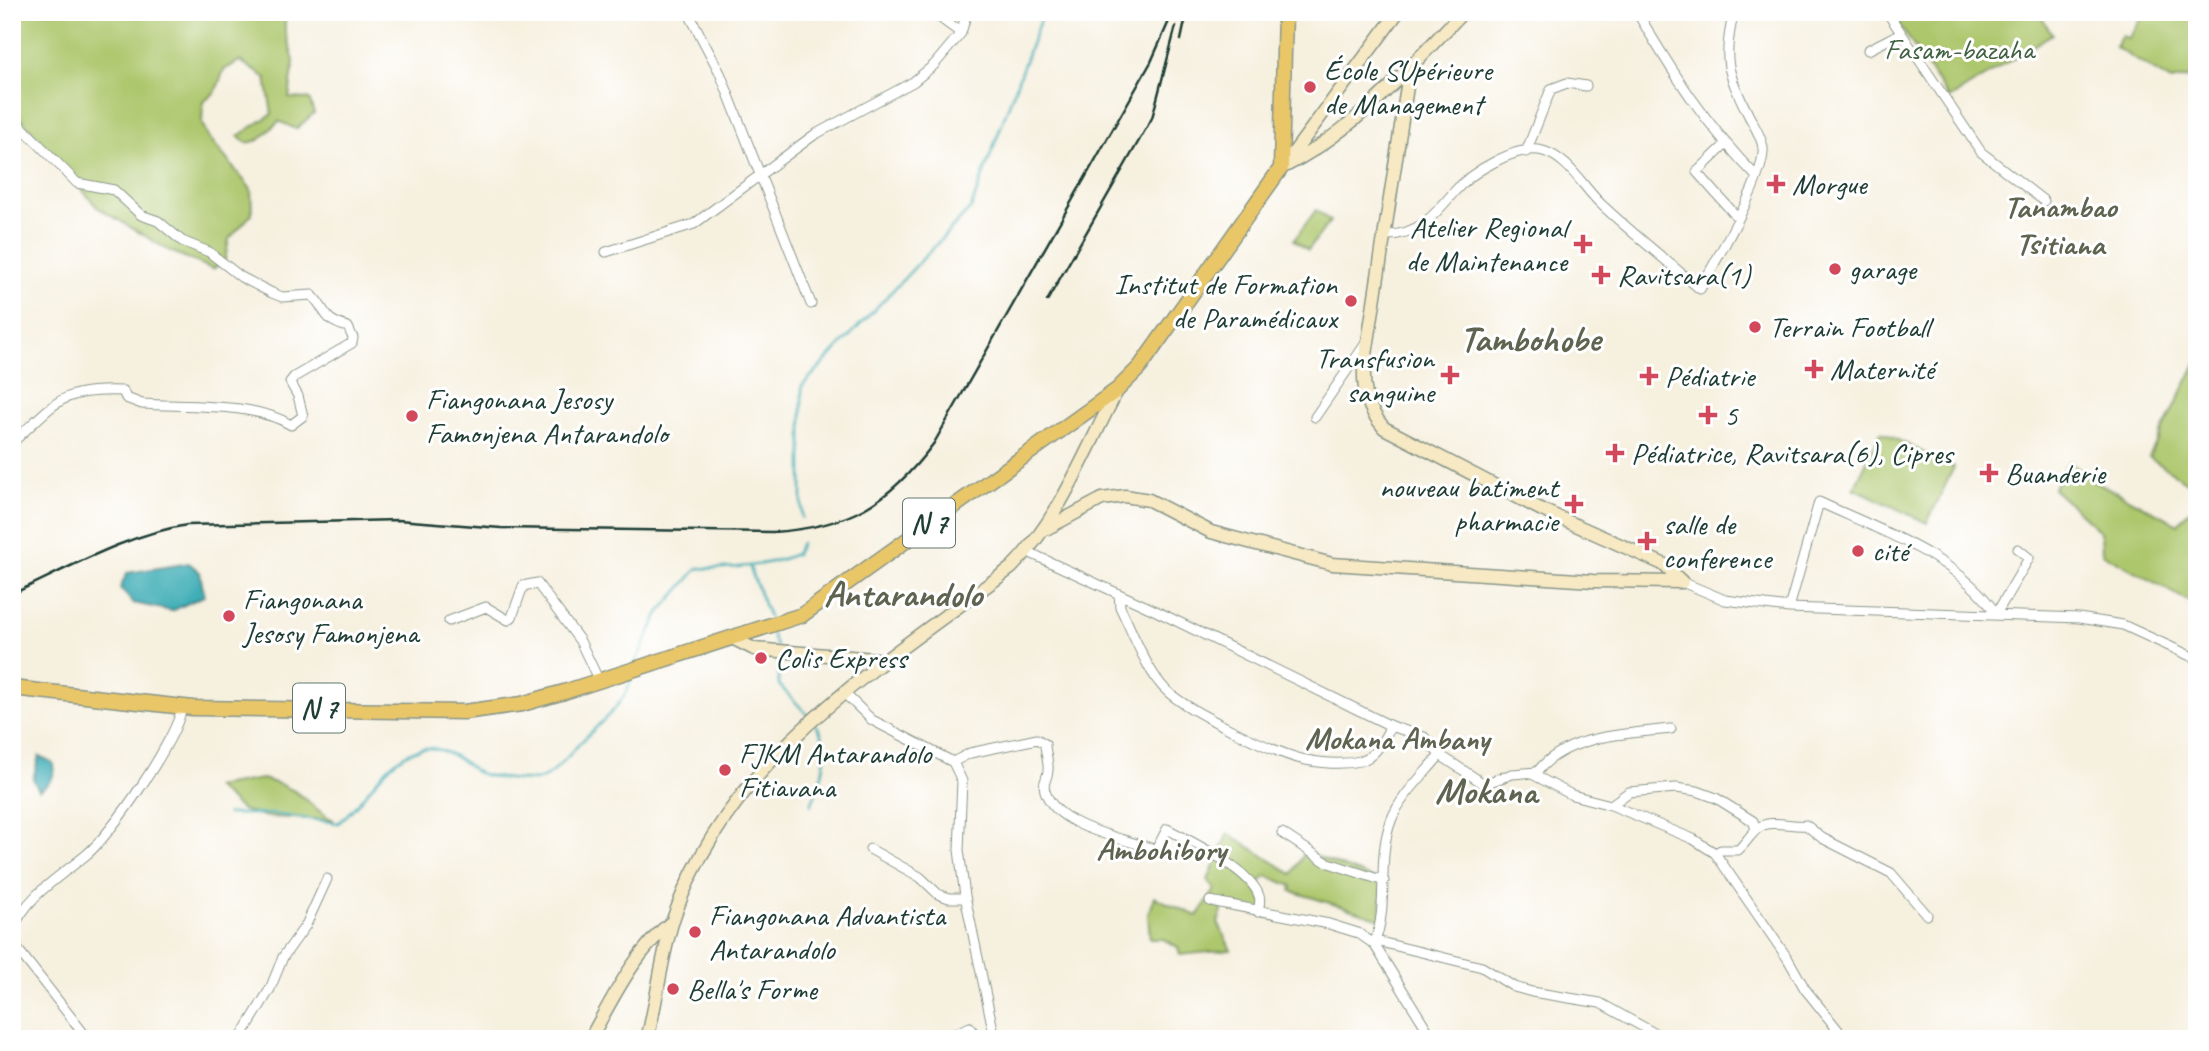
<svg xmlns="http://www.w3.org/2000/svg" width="2209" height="1051" font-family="Caveat,sans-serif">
<rect width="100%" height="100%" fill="#fff"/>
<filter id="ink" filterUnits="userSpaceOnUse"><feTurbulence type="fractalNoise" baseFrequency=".0143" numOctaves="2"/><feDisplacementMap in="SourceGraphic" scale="14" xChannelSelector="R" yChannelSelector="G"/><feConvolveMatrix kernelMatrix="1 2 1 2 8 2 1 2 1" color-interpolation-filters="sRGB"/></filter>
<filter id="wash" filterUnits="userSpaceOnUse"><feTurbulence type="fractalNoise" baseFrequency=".00686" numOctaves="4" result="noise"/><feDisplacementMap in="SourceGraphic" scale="28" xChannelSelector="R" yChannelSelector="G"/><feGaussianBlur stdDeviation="1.57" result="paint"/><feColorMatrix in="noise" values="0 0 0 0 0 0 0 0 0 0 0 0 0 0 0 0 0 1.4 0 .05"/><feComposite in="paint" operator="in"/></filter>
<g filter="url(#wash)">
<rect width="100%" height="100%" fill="#f6f0df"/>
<!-- green -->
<path fill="#adc76d" stroke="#668250" stroke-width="2" d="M12,12H285V31L294,61L289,98L309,99L314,113L296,129L279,121L259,140L247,143L238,136L272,114L266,78L240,61L224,70L215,93L203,102L202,123L207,135L251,189L252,214L229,239L225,260L213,269L170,251L97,207L12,108Z
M1891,12H2038L2052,34L1949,99Z
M2145,12H2197V76L2171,81L2115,47L2122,35L2128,39Z
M1316,210L1330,221L1308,250L1294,240Z
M2197,362V489L2149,457Z
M1881,432L1954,467L1927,523L1854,488Z
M2069,461L2091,479L2178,524L2197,501V606L2102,553L2101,532L2053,489Z
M262,779C277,783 290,787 303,797C314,806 320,814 334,820L267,817L242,810L215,787Z
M1228,833L1292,874L1305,852L1382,882L1381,919L1291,891L1292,886L1266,876L1256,887L1269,913L1224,904L1218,923L1231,950L1180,955L1178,947L1163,939H1150L1148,914L1154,897L1197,916L1215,890L1208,880Z"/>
<!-- water -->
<path fill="#39aab4" stroke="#2c7474" stroke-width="2" d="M189,563L200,572L204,596L172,611L133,603L120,588L127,573Z
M39,756L53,763C56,777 51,783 39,790L33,779Z"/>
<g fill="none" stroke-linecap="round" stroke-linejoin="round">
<!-- stream -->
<path stroke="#39aab4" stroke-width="2.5" d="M802,518V386L971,208L1043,12
M750,568L769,617
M772,635L776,646
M777,656L779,685L810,717
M635,664L659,613L698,568C731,569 765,567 796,554L801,543
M811,805C822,780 834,745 814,722
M227,814H273L338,823C367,801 383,758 420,749C437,744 460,758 472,769C482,778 533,784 545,777C559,769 572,751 583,740C602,721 625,704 632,677"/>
</g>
</g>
<g filter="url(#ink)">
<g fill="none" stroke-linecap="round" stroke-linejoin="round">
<!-- street casing -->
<g stroke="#8a968a" stroke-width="11">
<path id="street" d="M688,12L720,73L811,304
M932,12L961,33
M1637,12C1672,72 1708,128 1757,177
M1887,12L1981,152L2044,201
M1868,50L1901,33
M12,117L77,183L114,190L141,215L158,221L182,241L209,252L241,277L272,293L282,297L312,295C328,312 322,320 348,327L353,338L352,343L294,377L290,382L298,396L303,416L291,425C254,402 186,407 142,404L126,398L123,391C60,388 56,403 12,443
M1725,145L1697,172L1737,217
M1526,152L1551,89L1567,83L1586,86
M1385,235C1417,236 1434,216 1454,192C1470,173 1517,144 1543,151C1569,158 1584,189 1602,205C1633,234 1667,261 1700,289C1715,262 1766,176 1763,148C1762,137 1753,124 1748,114C1727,72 1722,59 1734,12
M606,252L694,224L814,135L913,82L934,65L961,33L967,12
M1315,417L1366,343
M1028,552L1156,611L1391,726L1424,737L1440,755L1484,784L1512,774L1537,772C1567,734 1627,734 1671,729
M1682,582L1725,600L1789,608L2079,618L2123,625L2197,659
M1119,594L1120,607C1132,631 1148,674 1167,691C1188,711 1278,755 1306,760C1322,763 1343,765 1360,761C1376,757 1383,740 1391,726
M1789,608L1819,502C1879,530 1959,557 1996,614
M1996,614L2029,558L2018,549
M449,621L486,607L508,620L512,617L523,586L537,583L580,641L599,681
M845,694L872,720L953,762L962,781L959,850L965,896L995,1039
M953,762L970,753L1037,739L1045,744C1045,752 1049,763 1048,770C1048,779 1042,781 1045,791C1056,828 1124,838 1156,850L1167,829C1190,841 1251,870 1259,896C1261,901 1259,906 1258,912
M1530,773L1572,795L1611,805L1693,839L1715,853L1788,959L1805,989L1838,1030L1840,1039
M1611,805L1629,792L1676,788L1697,791L1716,798L1753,821L1756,829
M1282,833L1326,862L1384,881
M870,849L920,877L938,894L949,898H965
M1715,853L1721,850H1738C1745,844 1750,835 1757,829C1769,818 1791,827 1806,825L1822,838L1891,873L1927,915
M1210,901L1329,924L1358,933L1374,944
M12,931C26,896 58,878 86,855C112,834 177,739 182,707
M1376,941L1482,967L1514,987L1532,992L1600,1003L1654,1033L1671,1039
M12,942L88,1039
M240,1039L270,989L283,957L306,925L327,879
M942,1039L970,1027L978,1039L995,1038
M1433,1039L1374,944C1390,905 1376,860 1391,821C1400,796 1424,775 1440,755"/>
</g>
<!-- secondary casing -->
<g stroke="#8a968a" stroke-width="15">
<path id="secondary" d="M1410,67L1364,368C1363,393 1368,409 1384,428L1542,510L1663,564L1682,582
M1286,163L1398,12
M1281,168C1351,135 1409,68 1463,12
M1046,529L1102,499L1125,496L1149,500L1211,532L1332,564L1593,581L1682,582
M732,638L754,649L887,660
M590,1039C614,996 635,951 673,921
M647,1039C658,998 661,954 675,914C731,755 882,664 1011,568C1060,520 1085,451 1117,391"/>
</g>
<!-- primary casing -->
<g stroke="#8a968a" stroke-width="17">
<path id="primary" d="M12,688L193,708L464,712L522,704L564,692L802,615L1117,390L1140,367L1281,168L1285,12"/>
</g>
<!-- street -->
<use href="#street" stroke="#fff" stroke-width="9"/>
<!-- secondary -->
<use href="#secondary" stroke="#f6e9c3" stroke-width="12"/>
<!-- primary -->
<use href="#primary" stroke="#e9c769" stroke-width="14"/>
<!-- rail -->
<path stroke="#1f3d34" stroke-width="2.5" d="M1181,40L1187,12
M1047,301L1152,118L1176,26
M12,594C69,568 125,535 187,525L398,520L501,528L773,532C849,527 888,504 934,443L1151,62L1173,12"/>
</g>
</g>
<!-- markers -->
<g fill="#d1495b" stroke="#fff" stroke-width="2.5">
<circle cx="1310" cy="87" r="7"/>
<path d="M1772.5 173.5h7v7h7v7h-7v7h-7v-7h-7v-7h7z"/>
<path d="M1579.5 233.5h7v7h7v7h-7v7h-7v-7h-7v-7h7z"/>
<circle cx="1835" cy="269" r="7"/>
<path d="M1597.5 264.5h7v7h7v7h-7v7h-7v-7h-7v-7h7z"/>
<circle cx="1351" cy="301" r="7"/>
<circle cx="1755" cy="327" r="7"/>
<path d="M1810.5 358.5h7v7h7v7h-7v7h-7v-7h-7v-7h7z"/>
<path d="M1446.5 364.5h7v7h7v7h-7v7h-7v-7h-7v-7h7z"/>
<path d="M1645.5 365.5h7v7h7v7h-7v7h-7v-7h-7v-7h7z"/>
<path d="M1704.5 404.5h7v7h7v7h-7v7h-7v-7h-7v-7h7z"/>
<circle cx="412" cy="416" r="7"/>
<path d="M1611.5 442.5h7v7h7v7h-7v7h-7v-7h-7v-7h7z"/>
<path d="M1985.5 462.5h7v7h7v7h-7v7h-7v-7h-7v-7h7z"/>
<path d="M1570.5 493.5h7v7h7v7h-7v7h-7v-7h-7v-7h7z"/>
<path d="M1643.5 530.5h7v7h7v7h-7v7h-7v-7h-7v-7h7z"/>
<circle cx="1858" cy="551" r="7"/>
<circle cx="229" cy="616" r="7"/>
<circle cx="761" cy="658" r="7"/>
<circle cx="725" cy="770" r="7"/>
<circle cx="695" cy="932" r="7"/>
<circle cx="673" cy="989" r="7"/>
</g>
<g text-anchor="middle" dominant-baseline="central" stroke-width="6" stroke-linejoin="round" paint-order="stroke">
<!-- shield labels -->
<g fill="#fff" stroke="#627771" stroke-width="2">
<rect x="903" y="498.5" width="52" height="49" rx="5"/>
<rect x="293" y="683.5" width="52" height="49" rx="5"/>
</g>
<g font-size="28" font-weight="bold" fill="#1f3d34">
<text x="929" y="523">N 7</text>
<text x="319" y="708">N 7</text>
</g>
<!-- park labels -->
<g font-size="30" fill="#426042" stroke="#fff">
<text x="1959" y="49">Fasam-bazaha</text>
</g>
<!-- poi labels -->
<g font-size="30" fill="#1f3d34" stroke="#fff" text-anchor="start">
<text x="1324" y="70">École SUpérieure<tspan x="1324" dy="34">de Management</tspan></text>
<text x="1792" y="184">Morgue</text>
<text x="1567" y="227" text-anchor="end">Atelier Regional<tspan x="1567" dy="34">de Maintenance</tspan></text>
<text x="1849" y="269">garage</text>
<text x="1617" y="275">Ravitsara(1)</text>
<text x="1337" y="284" text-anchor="end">Institut de Formation<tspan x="1337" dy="34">de Paramédicaux</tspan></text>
<text x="1769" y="327">Terrain Football</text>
<text x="1434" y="358" text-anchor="end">Transfusion<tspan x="1434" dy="34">sanguine</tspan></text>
<text x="1830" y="369">Maternité</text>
<text x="1665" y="376">Pédiatrie</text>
<text x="426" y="399">Fiangonana Jesosy<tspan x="426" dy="34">Famonjena Antarandolo</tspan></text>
<text x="1724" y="415">5</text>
<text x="1631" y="453">Pédiatrice, Ravitsara(6), Cipres</text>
<text x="2005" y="473">Buanderie</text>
<text x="1558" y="487" text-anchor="end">nouveau batiment<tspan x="1558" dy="34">pharmacie</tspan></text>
<text x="1663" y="524">salle de<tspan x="1663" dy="34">conference</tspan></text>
<text x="1872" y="551">cité</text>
<text x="243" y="599">Fiangonana<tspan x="243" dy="34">Jesosy Famonjena</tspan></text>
<text x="775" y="658">Colis Express</text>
<text x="739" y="753">FJKM Antarandolo<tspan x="739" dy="34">Fitiavana</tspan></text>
<text x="709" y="915">Fiangonana Advantista<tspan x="709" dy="34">Antarandolo</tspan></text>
<text x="687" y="989">Bella's Forme</text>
</g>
<!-- neighbourhood labels -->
<g font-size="32" font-weight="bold" fill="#5f6451" stroke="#fff">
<text x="2060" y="206">Tanambao<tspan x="2060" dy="37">Tsitiana</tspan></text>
<text x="1397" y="738">Mokana Ambany</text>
<text x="1161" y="849">Ambohibory</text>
</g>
<!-- district labels -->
<g font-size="37" font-weight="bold" fill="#5f6451" stroke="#fff">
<text x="1530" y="338">Tambohobe</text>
<text x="903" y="593">Antarandolo</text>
<text x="1486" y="790">Mokana</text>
</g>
</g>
<!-- margin -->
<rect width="2209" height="1051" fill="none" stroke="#fff" stroke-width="42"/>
</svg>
